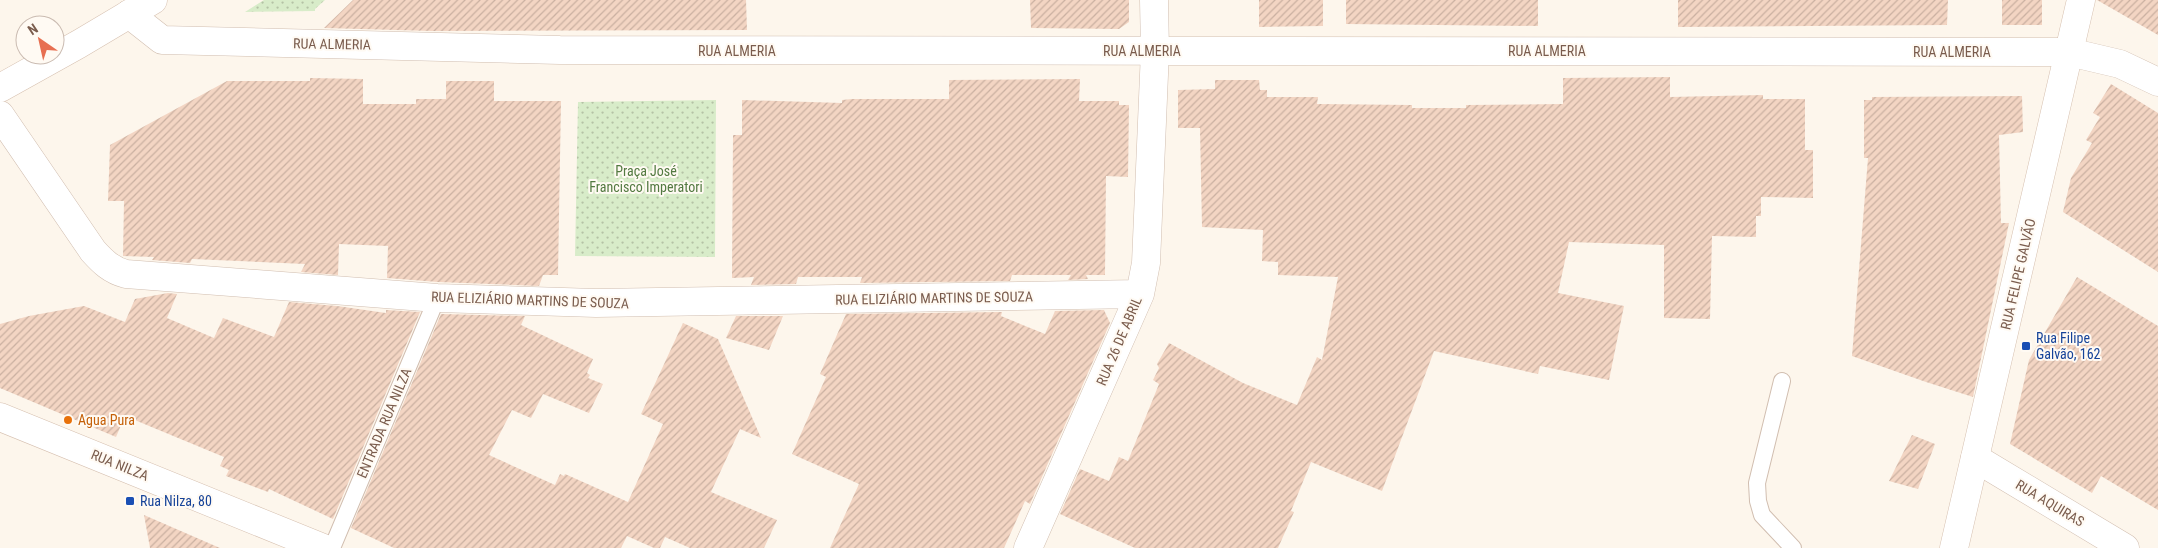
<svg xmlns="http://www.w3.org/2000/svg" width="2158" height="548" font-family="'Roboto Condensed',sans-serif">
<defs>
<pattern id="park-dots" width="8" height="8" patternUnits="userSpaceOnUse" patternTransform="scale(1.25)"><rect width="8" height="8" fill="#d8ecc9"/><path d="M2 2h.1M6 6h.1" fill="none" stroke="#b4c2a5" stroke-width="1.8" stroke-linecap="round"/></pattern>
<pattern id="building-hatch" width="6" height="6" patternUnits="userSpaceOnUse" patternTransform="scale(1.25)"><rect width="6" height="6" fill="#f3d5c3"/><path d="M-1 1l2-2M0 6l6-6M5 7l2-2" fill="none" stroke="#cab0a1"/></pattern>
</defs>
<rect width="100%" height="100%" fill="#fdf6ec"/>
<!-- park -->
<path fill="url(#park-dots)" d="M264,0H325L315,9V11L245,12Z
M716,100L715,257L575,256L578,102Z"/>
<!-- building -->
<path fill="url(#building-hatch)" d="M353,0H746L747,30L432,31L324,28Z
M1030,0H1129V22L1119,29L1031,28Z
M1259,0H1323V26L1259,27Z
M1346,0H1538V26L1346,24Z
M1678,0H1948L1947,25L1678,27Z
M2002,0H2042V25H2002Z
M2097,0H2158V35Z
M1670,77V97L1763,95V99H1805V150H1813V198L1761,197V216H1756V237L1712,236L1710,319L1664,318V245L1569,242L1558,293L1624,306L1609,380L1540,366L1538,374L1434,351L1382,491L1311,462L1291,511L1294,512L1278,548H1135L1060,514L1080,469L1109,481L1119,457L1128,461L1159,384L1153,380L1159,368L1157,364L1169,343L1243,383L1297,405L1317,357L1322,360L1338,277L1278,275V262L1262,261L1263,230L1202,227L1200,128H1178V90L1215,89V80H1259L1260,90H1267V97H1318L1317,104L1412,105V108H1466V105L1563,104V78Z
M310,78L363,79V104H416V99H446V81H494V101H561L558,275H543L539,286L438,282L387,278L388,246L339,244L338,275L301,272L305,264L192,259L190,263L152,260L154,257L123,256L124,201H108L110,145L227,81H310Z
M1080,79L1079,101H1119V105H1129L1128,177L1106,176L1105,275H1086L1088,279L1068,280L1071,275H1012L1010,281L860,283L862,277H798L796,284L751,285L754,277L732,278L733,135H742V100L842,103V100L852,99H949V80Z
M2111,84L2158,113V272L2063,212L2071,178L2092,143L2086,140L2100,117L2093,113Z
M2022,96L2023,132L1999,135L2001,223H2009L1973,397L1926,382L1852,356L1868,158H1864V100H1872V97Z
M2077,277L2158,326V510L2101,476L2092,493L2010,444L2029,360Z
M168,293L177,294L167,318L214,338L223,318L274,337L289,302L337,306L386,313V310L420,312L333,519L269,489L268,492L226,476L229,470L220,466L224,457L125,416L116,437L0,388V324L29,316L84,306L125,322L135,299Z
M1104,310L1110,323L1030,504L1025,501L1004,548H830L859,484L792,454L826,377L820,374L846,314L1002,312L1001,316L1045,334L1055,311Z
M441,314L525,316L521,325L593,359L587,373L590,375L588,378L603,384L589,413L543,394L531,418L512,410L489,455L555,485L560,474L564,476L565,474L628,502L663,424L641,414L683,323L718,339L761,438L740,429L711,492L777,520L764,548H690L665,537L660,548H654L627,536L621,548H394L351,528Z
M736,316H783L769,350L726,338Z
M1912,435L1935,444L1918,489L1889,481Z
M144,515L220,548H150Z"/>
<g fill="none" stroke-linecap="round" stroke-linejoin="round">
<!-- lane casing -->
<g stroke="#d1beb0" stroke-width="18">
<path id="lane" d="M1782,381L1757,483L1758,501L1762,515L1793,548
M332,548L437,298"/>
</g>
<!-- street casing -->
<g stroke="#d1beb0" stroke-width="29">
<path id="street" d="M129,14L162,40L560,50L2069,52L2120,64L2158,82
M0,115L93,251C103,262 111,270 126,274L437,298L596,303L1140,294
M1975,458L2125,548
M1028,548L1140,294L1146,263L1155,51L1154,0"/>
</g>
<!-- secondary casing -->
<g stroke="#d6c0b0" stroke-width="29">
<path id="secondary" d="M0,88L79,44L153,0
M0,417L323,548
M1954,548L2081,0"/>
</g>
<!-- lane -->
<use href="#lane" stroke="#fff" stroke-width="16"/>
<!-- street -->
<use href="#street" stroke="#fff" stroke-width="28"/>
<!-- secondary -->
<use href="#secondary" stroke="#fff" stroke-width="28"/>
</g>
<!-- markers -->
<g fill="#1a4fb4" stroke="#fffaf3" stroke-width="2">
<rect x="2021" y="341" width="10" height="10" rx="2.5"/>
<rect x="125" y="496" width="10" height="10" rx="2.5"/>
</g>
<circle fill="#e8710a" stroke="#fffaf3" stroke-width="2" cx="68" cy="420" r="5"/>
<g text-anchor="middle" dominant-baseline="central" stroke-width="4" stroke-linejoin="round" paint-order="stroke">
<!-- street labels -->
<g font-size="14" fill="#7a5c4d" stroke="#fffaf3">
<text transform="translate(332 44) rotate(1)">RUA ALMERIA</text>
<text x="737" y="51">RUA ALMERIA</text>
<text x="1142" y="51">RUA ALMERIA</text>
<text x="1547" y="51">RUA ALMERIA</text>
<text x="1952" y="52">RUA ALMERIA</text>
<text transform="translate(2018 274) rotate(-77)">RUA FELIPE GALVÃO</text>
<text transform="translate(934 298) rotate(-1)">RUA ELIZIÁRIO MARTINS DE SOUZA</text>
<text transform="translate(530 300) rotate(2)">RUA ELIZIÁRIO MARTINS DE SOUZA</text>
<text transform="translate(1119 341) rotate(-67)">RUA 26 DE ABRIL</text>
<text transform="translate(384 423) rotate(-67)">ENTRADA RUA NILZA</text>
<text transform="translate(120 465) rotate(22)">RUA NILZA</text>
<text transform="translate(2050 503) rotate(31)">RUA AQUIRAS</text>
</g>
<!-- park labels -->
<g font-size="14" fill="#537a41" stroke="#fffaf3">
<text x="646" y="171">Praça José<tspan x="646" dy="16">Francisco Imperatori</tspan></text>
</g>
<!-- transit labels -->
<g font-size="14" fill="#164399" stroke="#fffaf3" text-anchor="start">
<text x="2036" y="338">Rua Filipe<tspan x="2036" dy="16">Galvão, 162</tspan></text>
<text x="140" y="501">Rua Nilza, 80</text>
</g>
<!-- food labels -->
<g font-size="14" fill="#c56008" stroke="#fffaf3" text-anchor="start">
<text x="78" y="420">Agua Pura</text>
</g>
</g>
<!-- north arrow -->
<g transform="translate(40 40) rotate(326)"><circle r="24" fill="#fffaf3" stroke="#cabbb1"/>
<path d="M0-4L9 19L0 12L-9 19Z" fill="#e76f51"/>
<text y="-8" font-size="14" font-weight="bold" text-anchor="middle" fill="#7a5c4d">N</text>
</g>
</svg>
